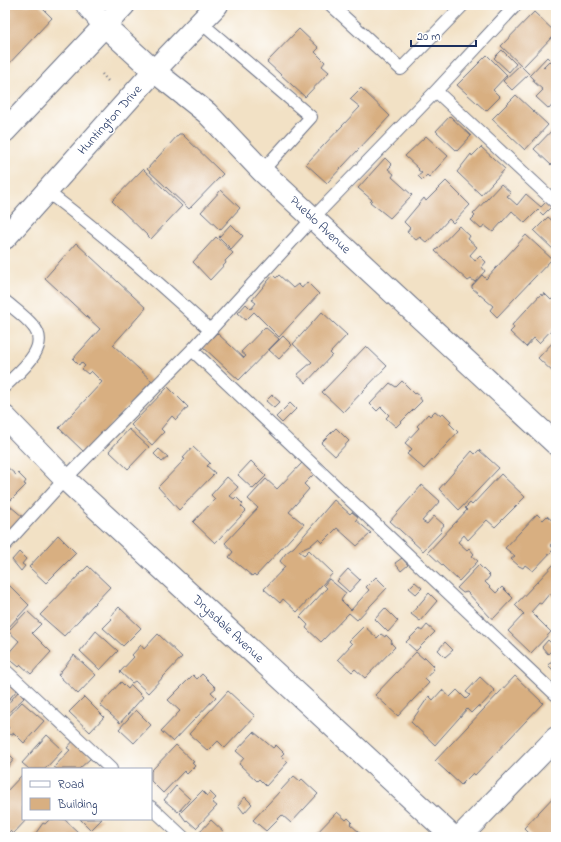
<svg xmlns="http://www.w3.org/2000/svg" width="561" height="842" font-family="'Indie Flower',sans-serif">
<rect width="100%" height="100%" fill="#fff"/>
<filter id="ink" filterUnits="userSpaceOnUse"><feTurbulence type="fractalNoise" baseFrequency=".025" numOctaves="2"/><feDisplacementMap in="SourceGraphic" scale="8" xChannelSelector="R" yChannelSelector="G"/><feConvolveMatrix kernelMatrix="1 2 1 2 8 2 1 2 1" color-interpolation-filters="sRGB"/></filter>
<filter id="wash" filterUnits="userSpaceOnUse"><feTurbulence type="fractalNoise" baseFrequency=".012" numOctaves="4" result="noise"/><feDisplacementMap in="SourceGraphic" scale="16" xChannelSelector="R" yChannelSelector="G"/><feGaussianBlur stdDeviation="0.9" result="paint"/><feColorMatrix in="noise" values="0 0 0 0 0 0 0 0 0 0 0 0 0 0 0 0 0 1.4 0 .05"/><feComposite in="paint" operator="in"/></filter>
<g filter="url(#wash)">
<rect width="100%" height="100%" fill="#f2e1c5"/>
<g id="blocks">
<!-- building -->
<path fill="#d8af81" d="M5,5H39L52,18L5,68Z
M534,12L556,33L523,67L501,46Z
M299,29L319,48L315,52L325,62L322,66L329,72L305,97L267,62Z
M502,50L516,64L509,72L494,58Z
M487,55L507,75L493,90L500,97L486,111L457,85Z
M556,56V103L555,102L549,109L536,97L543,90L533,81L534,79L530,75L547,57L550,60L543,67L544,68Z
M520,65L529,74L512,90L503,81Z
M361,88L390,116L327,183L306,164L360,107L350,99Z
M516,95L548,125L525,150L492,119Z
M450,116L471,136L457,151L436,131Z
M556,126V160L551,165L534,149Z
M179,134H182L223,174L189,209L147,169Z
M426,136L448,156L429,177L427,175L422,180L418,176L422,173L418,170L419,169L405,156Z
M481,147L505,169L481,195L457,172L471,154L472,156Z
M385,158L392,165L388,169L394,174L392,177L412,195L390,218L370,202L372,200L358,188Z
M143,169L182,206L151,239L112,201Z
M446,181L470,205L453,223L449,219L427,243L420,237L416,240L407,232L410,228L404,222L424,198L426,201Z
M501,184L511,193L507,196L517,205L526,194L541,207L546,202L551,207L543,215L538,210L525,223L512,211L493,232L484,225L481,229L471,220L475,216L473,214Z
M221,190L240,208L220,230L201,212Z
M548,217L556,224L555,251L534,231Z
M231,224L243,236L231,249L219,237Z
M459,226L470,236L468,239L477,247L470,255L475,261L480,256L486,262L482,267L485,271L475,282L471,279L468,281L435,251Z
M526,235L552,259L497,317L490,310L493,306L472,288V286L482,275L486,279Z
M216,237L233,253L225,261L226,263L210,280L193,262Z
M76,243L146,308L113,345L152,381L84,452L59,428L102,382L91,371L88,374L82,369L85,366L81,362L79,365L73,359L100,329L45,278Z
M273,275L276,278L279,275L293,288L298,284L302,288L307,282L319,294L279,337L254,312L246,320L238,313L246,304L251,309L256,303L252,300Z
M544,293L551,300L556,295V325L539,343L534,338L526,347L510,332L514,328L512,325L541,294L542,296Z
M322,312L347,335L330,353L332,355L306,383L297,375L312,362L293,344Z
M265,327L279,339L239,380L203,347L217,333L244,358L246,356L241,352Z
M283,336L292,345L279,359L269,350Z
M556,339V375L538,358Z
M366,346L387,366L343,412L322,392Z
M402,381L415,394L416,393L420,396L419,397L422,401L396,427L386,418L389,415L381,407L377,411L370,404L390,383L396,387Z
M168,387L188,407L176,420L172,416L161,429L164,432L152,445L131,425Z
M272,395L280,402L274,408L266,401Z
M290,403L296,409L282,423L276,417Z
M435,411L441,416L443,413L451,421L449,423L458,432L424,469L407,454L412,449L405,443L419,428L417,426L428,414L430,416Z
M336,428L349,441L335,456L321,443Z
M129,429L149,447L128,469L109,451Z
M193,447L210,463L207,466L215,473L179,510L158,487L185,459L183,458Z
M159,449L168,457L162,462L154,454Z
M479,450L499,468L459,510L439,489L472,451L475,454Z
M251,461L266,476L253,489L238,475Z
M302,463L314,474L304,484L309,489L289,512L304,524L256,576L254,574L252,576L229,557L233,552L225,543L258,508L248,499L266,479L277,489Z
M7,467L16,475L18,473L26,481L24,484L26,485L5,506V468Z
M501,474L525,497L495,527L487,520L468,540L464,535L458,542L467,550L469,548L474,554L472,556L478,561L459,581L428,552L467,510L465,508L470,503L472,505Z
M227,477L238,487L230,496L234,499L236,497L243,504L241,506L246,511L215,543L193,522L215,499L211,495Z
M422,485L440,501L422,521L427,524L434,516L444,525L440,530L442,531L423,551L390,521Z
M334,500L350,514L352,512L358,517L356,520L371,533L357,546L337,528L322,543L318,539L310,546L299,551L304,555L309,550L333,573L297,612L283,599L280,603L264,589L285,567L280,561L286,553L294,547Z
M10,506L23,517L9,532L5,529V511Z
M537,514L543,520L547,516L556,524L554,529L556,532V539L550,545L554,549L533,571L525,565L523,568L519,566L511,559L515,556L505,548Z
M58,535L76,553L46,583L29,567Z
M19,552L26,559L22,564L25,566L21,571L12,560Z
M402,558L408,565L401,571L395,563Z
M556,562V596L553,597L550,593L541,604L539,603L531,612L551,632L531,653L508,631L524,614L515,605Z
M479,565L490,576L485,582L496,593L502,587L513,598L494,618H491L467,592L463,593L457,588Z
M88,566L110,587L64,636L40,615Z
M348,569L360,580L349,592L337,581Z
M376,577L387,588L357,620L349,613L321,642L306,628L308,625L300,617L327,588L324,585L329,579L346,593L341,600L351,610L369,590L366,587Z
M415,582L422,588L416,594L409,588Z
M9,585L29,605L8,628L5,625V589Z
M429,593L437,601L420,621L411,614Z
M119,607L141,628L123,646L103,628L112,619L110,617Z
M385,608L398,621L388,632L375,619Z
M27,611L41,624L32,633L51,652L31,674L21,665L19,667L6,656L19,641L8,631Z
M427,625L435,632L416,651L406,642L419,629L422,631Z
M364,626L377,638L381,634L385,637L386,635L392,641L391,643L395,647L365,678L355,669L352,672L338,659L352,644L349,641Z
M96,631L118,651L100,670L80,651Z
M158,634L182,657L148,693L135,681L132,683L120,672L134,657L132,655L141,645L144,649Z
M548,640L555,647L548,654L542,647Z
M445,642L453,650L445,657L438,650Z
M416,652L424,659L425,657L434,666L432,668L434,669L425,679L429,683L398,716L375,695Z
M74,655L96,675L78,694L58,675Z
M556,656V673L548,665Z
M202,674L216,688L211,692L216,697L173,742L161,731L180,711L168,700L193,675L197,679Z
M515,676L543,703L475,775L473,773L461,785L435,761Z
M480,677L495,691L480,707L478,706L471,713L467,709L435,745L411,722L429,696L433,700L442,690L450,697L457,690L466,699L470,695L466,692Z
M5,679L17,690L5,704Z
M121,682L128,689L131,685L143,697L120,723L100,705Z
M228,691L255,716L225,748L218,741L208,751L189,734Z
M18,692L24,698L7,714L5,712V707Z
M84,697L104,717L90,732L69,712Z
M22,702L44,721L24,743L14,733L11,735L6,731L9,728L5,724V720Z
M136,710L151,725L134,743L119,729Z
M254,732L273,748L276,745L284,753L281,756L288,762L266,786L259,779L257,781L239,764L244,758L236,751Z
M47,735L63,750L45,769H29L22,763Z
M74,740L91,758L79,769H57L54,767L70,750L67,748Z
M176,745L194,762L192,763L195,766L187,774L184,771L163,793L151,781V771Z
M5,750L14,759L5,771Z
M23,774V819H27L13,834L10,831L5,837V793Z
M294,776L300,781L302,779L318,794L291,823L282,815L266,831L253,820Z
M176,786L190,799L178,812L164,800Z
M202,791L207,796L210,792L216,798L212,802L217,806L196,828L187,820L186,821L180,813Z
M556,794V837H533L524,828Z
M245,797L252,804L244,813L238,805Z
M337,812L346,820L348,818L352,822L350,824L360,833L356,837H313Z
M50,819H64L79,833L76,837H33L43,823L45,824Z
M80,819H102L91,830Z
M211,820L225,833L221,837H203L199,833Z"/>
</g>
</g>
<g filter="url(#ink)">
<use href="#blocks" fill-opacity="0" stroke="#666d82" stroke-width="1"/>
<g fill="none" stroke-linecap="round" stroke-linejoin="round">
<!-- service casing -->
<g stroke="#666d82" stroke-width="14">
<path id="service" d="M331,5L401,69L463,5
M200,22L311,117L262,171
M436,91L556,203
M46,191C104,234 157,281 210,330
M5,301C14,309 25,316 33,326C52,347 19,372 5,386
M192,350L556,695
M5,545L65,479L192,350L313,218L436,91L516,5
M5,670L111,769
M151,807L183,837"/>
</g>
<!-- minor casing -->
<g stroke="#666d82" stroke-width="24">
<path id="minor" d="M87,5L105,26L154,71L207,113L262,171L556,444
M5,417L65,479L453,837
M460,837L556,738"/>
</g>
<!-- primary casing -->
<g stroke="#666d82" stroke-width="24">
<path id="primary" d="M5,131L124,5
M5,238L154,71L217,5"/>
</g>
<!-- path -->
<path stroke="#666d82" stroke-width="2.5" stroke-dasharray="1 3" stroke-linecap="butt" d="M102,74L108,81"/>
<!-- service -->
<use href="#service" stroke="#fff" stroke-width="12"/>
<!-- minor -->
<use href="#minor" stroke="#fff" stroke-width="22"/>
<!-- primary -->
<use href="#primary" stroke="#fff" stroke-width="22"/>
</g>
</g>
<g text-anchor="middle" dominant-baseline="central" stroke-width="3" stroke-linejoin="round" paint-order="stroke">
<!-- street labels -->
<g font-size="13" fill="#1b2f5e" stroke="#fff">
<text transform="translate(110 120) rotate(-48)">Huntington Drive</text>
<text transform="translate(320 225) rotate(43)">Pueblo Avenue</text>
<text transform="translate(228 629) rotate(43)">Drysdale Avenue</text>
</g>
</g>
<!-- margin -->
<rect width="561" height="842" fill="none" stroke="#fff" stroke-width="20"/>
<!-- legend -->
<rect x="22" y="768" width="130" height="52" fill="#ffffff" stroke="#a4acbf"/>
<rect x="30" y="781" width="20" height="6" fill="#ffffff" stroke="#a4acbf"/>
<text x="58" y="788" font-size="12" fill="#1b2f5e">Road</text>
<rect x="30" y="798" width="20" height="12" fill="#d8af81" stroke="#a4acbf"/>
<text x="58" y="808" font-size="12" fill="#1b2f5e">Building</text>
<!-- scale -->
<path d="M411 40v6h65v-6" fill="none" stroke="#1b2f5e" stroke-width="2"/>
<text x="417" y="40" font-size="12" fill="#1b2f5e" stroke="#ffffff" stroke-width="3" paint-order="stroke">20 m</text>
</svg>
